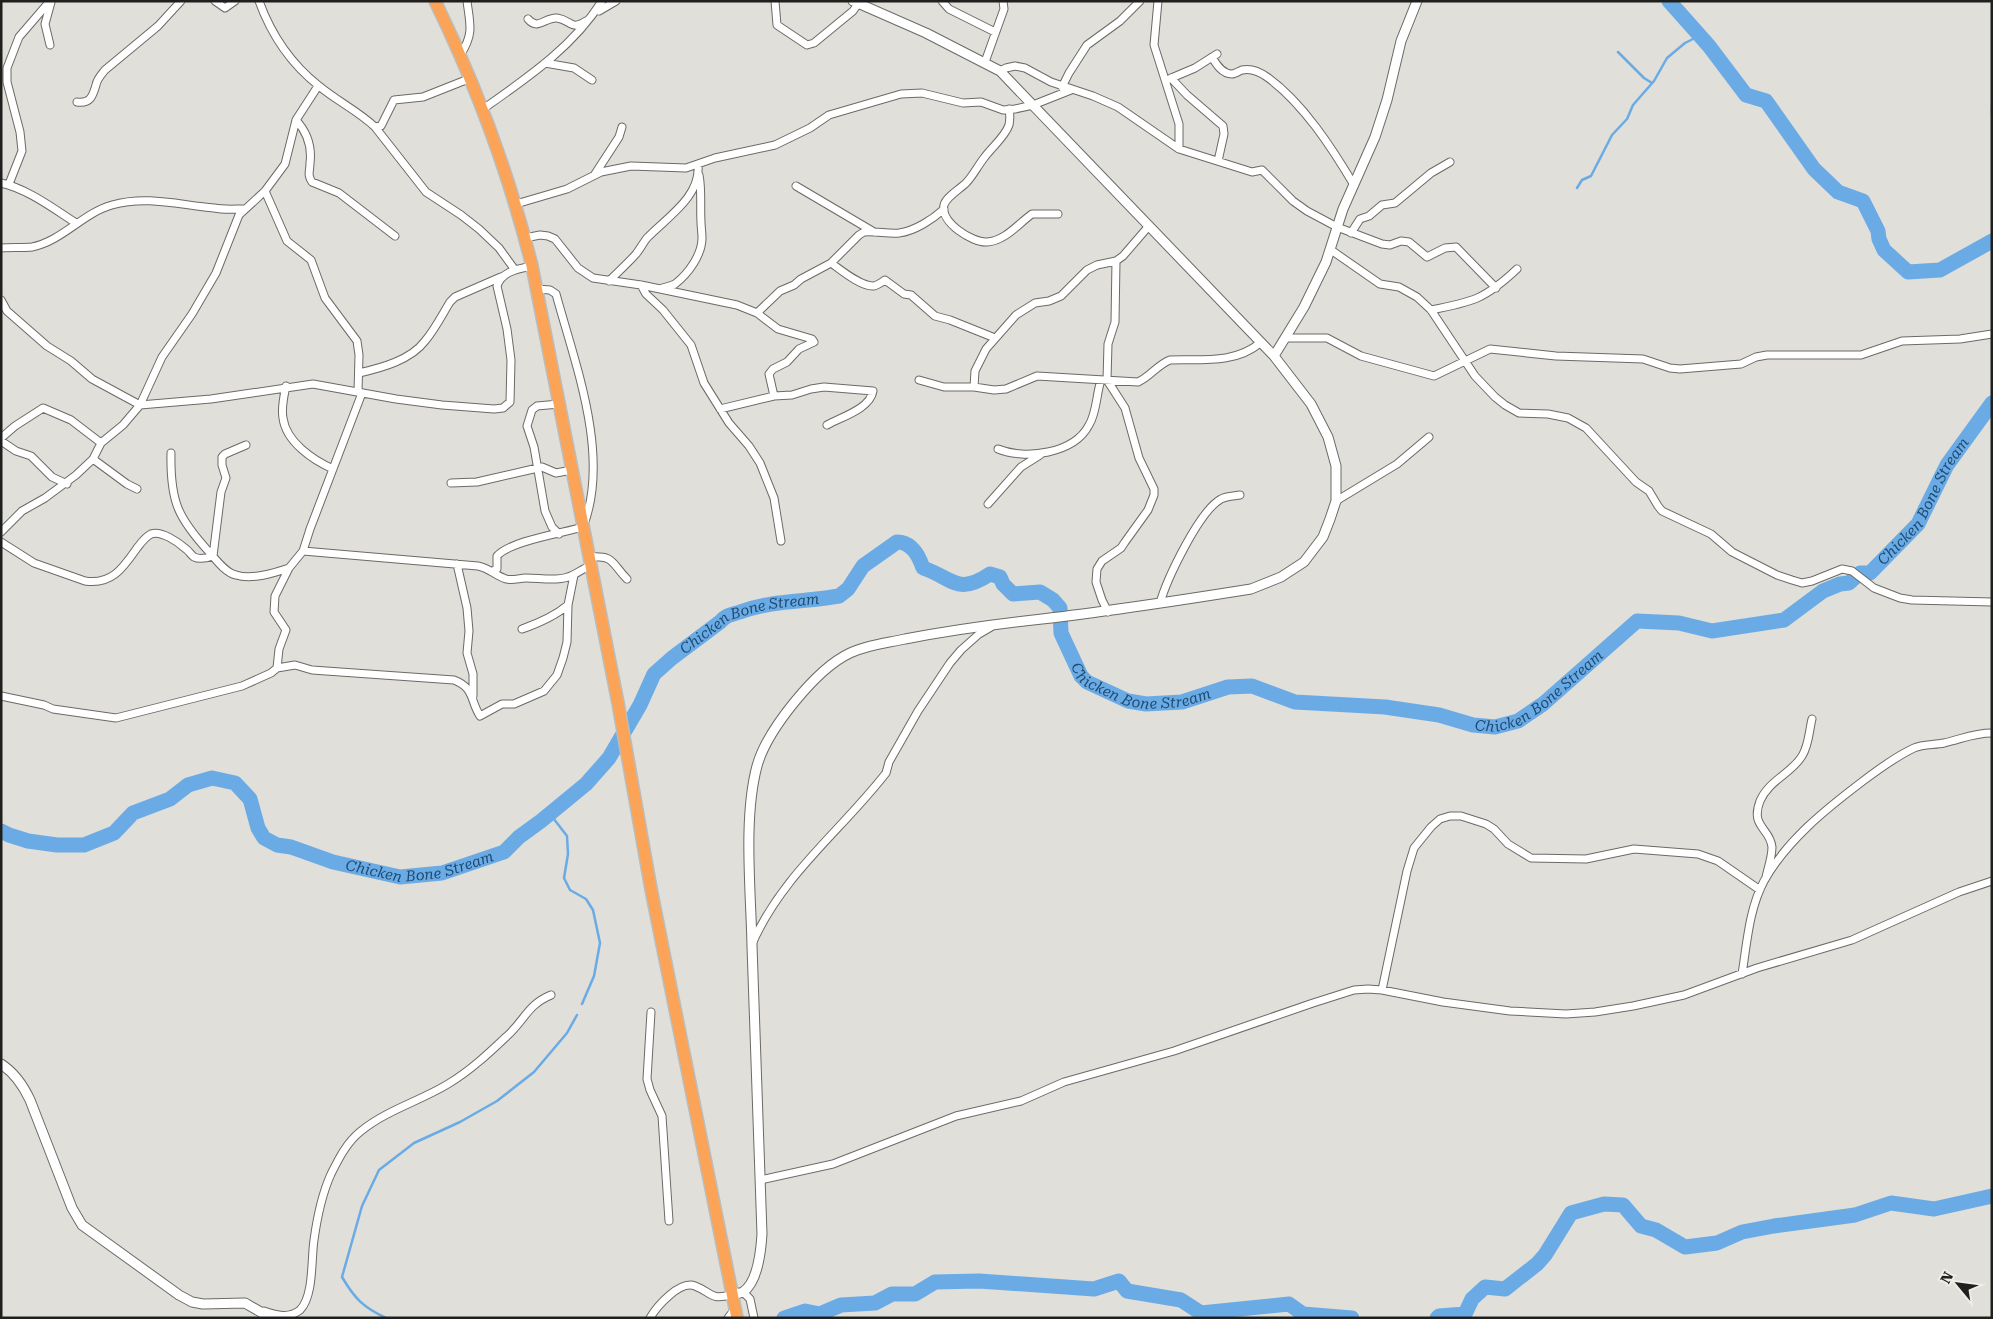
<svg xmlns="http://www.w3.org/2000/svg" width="1993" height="1319" font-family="'Roboto Serif',serif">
<rect width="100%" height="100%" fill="#e0dfd9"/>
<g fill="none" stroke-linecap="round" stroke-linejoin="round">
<!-- stream -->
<path stroke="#6babe5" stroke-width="2.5" d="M1618,52L1644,78L1652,83
M1992,106V115
M1577,188L1582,180L1591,176L1612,135L1627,119L1633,105L1654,81L1667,58L1685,43L1699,36
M550,814L567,836L568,854L564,878L570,890L586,899L593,910L600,943L594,976L582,1004
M1,828L3,830
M386,1318C363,1307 355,1299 342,1277L362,1206L379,1170L414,1143L460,1122L497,1101L534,1072L567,1033L577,1015"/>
<!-- river -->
<g stroke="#6babe5" stroke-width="15">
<path d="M1669,1L1709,46L1746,95L1766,101L1814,169L1838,192L1863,201L1878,231L1879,239L1884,250L1908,272L1940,270L1992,241"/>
<path id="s1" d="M1,831L9,835L28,841L57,845H84L114,833L133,813L170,799L188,785L212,778L235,783L250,799L258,828L264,838L277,845L291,847L333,862L400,877L442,873L504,852L519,837L541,821L586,784L609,758L640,705L654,674L672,658L720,622C727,614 731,615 740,612C772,600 806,602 839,596L848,589L863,566L897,542C912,542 919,556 923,568C953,578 957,596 990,574L1000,577L1003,584L1013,594L1040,592L1053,600L1060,608L1061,633L1081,676L1087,682L1128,701L1146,704L1182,702L1228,687L1252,686L1295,702L1385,707L1439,715L1473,725L1495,727L1518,721L1543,704L1637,621L1679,623L1712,631L1784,620L1823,591L1840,584L1849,583L1860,573H1870L1918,524L1947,465L1992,403"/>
<path d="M784,1318L805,1311L820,1314L841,1305L875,1303L892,1294H915L935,1282L979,1281L1094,1289L1119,1281L1127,1291L1181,1300L1201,1313L1289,1304L1303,1314L1352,1318"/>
<path d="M1437,1318L1439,1316L1465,1314L1472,1299L1485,1287L1505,1289L1537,1264L1545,1255L1571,1213L1604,1204L1623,1205L1641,1226L1656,1230L1685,1247L1717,1243L1742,1232L1774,1226L1855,1215L1891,1203L1934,1209L1992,1196"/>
</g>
<!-- minor casing -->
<g stroke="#6b6a65" stroke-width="9">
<path id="minor" d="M215,1L225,8L235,1
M259,1C271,34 291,64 319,86C337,101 358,111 375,127L381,126L394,100L423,97L471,78
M775,1L777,25L807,45L814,43L853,11L858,4
M942,1L949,9L995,32
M1158,1L1154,45L1179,124V149
M599,11L616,1
M528,19C538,31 545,17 557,18C571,20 571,31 586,21
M50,45L45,24L51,2
M461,54C474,33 470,25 467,1
M1212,57C1216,64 1222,74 1232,74C1235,74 1239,71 1242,70C1251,68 1260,72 1267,77C1303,103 1332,148 1354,185
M985,62L1004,9L1003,1
M545,63L574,68L592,80
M1000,71L1006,68L1015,66L1025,68L1051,82L1093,96L1118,107L1179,149L1252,172L1262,170L1293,201L1307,211L1337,227L1382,244L1390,245L1401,241L1409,242L1427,257L1445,248L1456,247L1496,288
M1171,78L1187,95L1223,126L1224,134L1218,161
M1169,79L1195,68L1217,54
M1062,87L1069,73L1087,45L1120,21L1140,1
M77,102C91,104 93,95 96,85C97,79 101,75 105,70L158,26L181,1
M483,109C527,78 573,47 602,1
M1009,109C1010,114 1010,120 1009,125C1005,137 991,148 984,158C977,167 973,176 966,183C960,189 946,197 944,205C940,222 972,243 987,242C1005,241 1018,224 1032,214H1058
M296,120C307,132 312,147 310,163C310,171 307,175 312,182L339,193L395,236
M375,127L426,192L461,215L479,229L499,248L515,270
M595,174L619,137L622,127
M1,183C28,189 54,209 76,223
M9,184L22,151L20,132L7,82V68L19,37L50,1
M796,186L874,232
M265,191L287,241L311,260L325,298L357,341L359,355L358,392
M516,204L567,189L601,172L631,166L686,168L715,158L775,145L810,128L829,115L901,94L922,93L963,103L981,102L1003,110L1015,109L1033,105L1071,90
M1351,233L1360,219L1369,216L1382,205L1395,203L1431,173L1450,162
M525,238L540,235L548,236L555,239L578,268L593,278L641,285L737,305L757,313L778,329L812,339L814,342L799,349L787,362L773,369L769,374L774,396
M1,248C11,247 22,248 32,247C62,241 83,213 112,205C147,195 179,205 214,208C224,210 235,209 245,209
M1331,250L1380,284L1399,287L1417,297L1431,310L1475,376L1495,397L1505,405L1519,413L1548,414L1568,418L1586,428L1636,482L1649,491L1658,506L1662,511L1711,534L1732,552L1777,575L1792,580L1802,583L1812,581L1842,569L1852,571L1874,588L1900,598L1912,600L1992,602
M831,263C841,270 861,287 874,286C878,285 882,282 885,280L904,294L911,295L935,316L950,320L995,338
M609,281C618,272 627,264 636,254C640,249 643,243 647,238C666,218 701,197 698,165
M641,285L646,294L663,310L691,345L704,383L729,423L749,446L760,463L774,498L781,541
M660,289C665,287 671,286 675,284C688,274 702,255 702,238C702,232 701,227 701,222C700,205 702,191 699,175
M1,300L7,311L47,346L71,361L92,379L140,405L211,399L313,384L396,399L442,405L494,409L503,408L510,402L511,360L507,329L497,286C502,271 518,269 532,266
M1431,310C1473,302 1485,299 1517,269
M757,313L780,291L794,285L801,279L831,263L859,235L864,232C876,231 888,234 899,233C915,231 933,219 944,209
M1286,338H1327L1361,356L1434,376L1490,349L1556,356L1643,359L1670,368L1680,369L1741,364L1756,357L1767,355H1861L1902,341L1960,339L1992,334
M359,373C381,368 411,360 425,341C435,329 442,315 450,302L455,297L501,277
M919,380L944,387H974L994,390L1006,389L1037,376L1138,382C1150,377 1157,365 1170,360C1201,359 1235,364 1260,343
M286,386C284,396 281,407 283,418C286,442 313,460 333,469
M974,387L975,371L986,349L1016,315L1035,303L1049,301L1061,296L1087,270L1097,265L1116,261
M720,409L774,396L792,395L811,389L824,387L873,391C870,409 841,417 827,425
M1,438L15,426L43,408L71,420L101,443
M1,441L16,451L31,456L52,477L67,484
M998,449C1025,460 1074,454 1089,425C1097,412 1096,395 1101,380
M171,453C170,502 178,518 210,553C217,561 226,573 236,575C252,580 274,573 289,568
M93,459L127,484L137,489
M451,483L477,482L542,467L556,473L572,470
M1336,501L1397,464L1429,437
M988,504L1021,467L1040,455
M1,532L22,511L45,498L76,475L93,459L101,443L123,425L140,405L162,357L192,314L216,273L239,215L265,191L285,164L296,120L318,86
M559,534L552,527L545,511L534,447L527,426L532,410L537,406L559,404
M1,542L34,563L85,581C112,585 123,568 137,548C141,543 145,537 151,534C161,530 178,542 186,549C189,551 191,555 194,557C200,560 207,558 213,556
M303,551L478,566C489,568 496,576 506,579C513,581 519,578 526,578C541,578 559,582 573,575C579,572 584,568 590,566
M213,556L221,492L226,478L222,465V457L225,454L246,445
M589,557C615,555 611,563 627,579
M457,564L467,608L469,631L467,653L473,674V696
M493,571L497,569V556C510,541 563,533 583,527C611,456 575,364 556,294L550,290L537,289
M1160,603C1167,579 1199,511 1221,499C1226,496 1234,496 1240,495
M1108,612L1102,600L1096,582L1097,569L1102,561L1121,548L1125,542L1148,510L1154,495V489L1139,458L1125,408L1107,380L1108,344L1115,322L1116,261L1123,256L1148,227
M522,629C539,623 555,616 568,605
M277,668L295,665L312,670L454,680C475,688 470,701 480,716L502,704H514L544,691L557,675L563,658L567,642L568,605L574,575
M1,696L44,705L53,709L116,718L242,686L271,673L277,668L279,649L286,630L274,612L275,596L289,568L303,551L310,529L362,393
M1766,877C1768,868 1772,857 1772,847C1770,828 1750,827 1760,801C1769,780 1791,774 1802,756C1809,745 1809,731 1812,719
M752,944C782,875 841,831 886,773L889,762L918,711L950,663L961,650L979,634L991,627
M1742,974C1747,943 1749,909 1764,881C1787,840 1826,809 1863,781C1879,769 1895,757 1914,748C1922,744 1934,745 1944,743C1962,739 1973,733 1992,733
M1382,990L1407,871L1414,848L1431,827L1440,819L1450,816H1461L1486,824L1494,829L1508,844L1531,858L1586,859L1634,849L1698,854L1718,861L1760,890
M651,1012L647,1079L650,1090L662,1116L669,1221
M760,1180L833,1164L956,1116L1021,1101L1064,1082L1174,1051L1313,1003L1354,990L1368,989L1382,990L1443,1002L1510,1011L1566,1014L1595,1012L1633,1006L1684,995L1757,968L1852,940L1959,892L1992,881
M743,1292L750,1299L754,1318
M264,1311C276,1315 289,1319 300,1310C314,1296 311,1259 314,1240C317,1218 322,1194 331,1174C339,1158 347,1142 361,1131C387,1110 420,1101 448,1084C470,1071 489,1053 507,1036C525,1020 527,1005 551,995
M650,1318C657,1306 680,1280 695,1286C713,1293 709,1300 731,1295
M728,1318L735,1309"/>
</g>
<!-- tertiary casing -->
<g stroke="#6b6a65" stroke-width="11">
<path id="tertiary" d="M1274,356L1304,307L1326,262L1343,209L1375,137L1387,100L1401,41L1417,1
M1,1064C15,1073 23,1085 30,1100L72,1208L82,1225L179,1295L192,1302L203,1304L245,1303L271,1318
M731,1295C734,1294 741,1293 743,1292C758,1282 761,1250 762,1234C758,1138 755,1042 752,946C751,892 743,818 757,766C767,730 816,669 850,653C867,645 887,643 905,639C951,630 996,624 1042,619C1112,611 1182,600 1251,589L1281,577L1304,562L1323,537L1330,519L1336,501V466L1328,437L1311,404L1274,356L1000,71L926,33L853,1"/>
</g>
<!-- trunk casing -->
<g stroke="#bcbcbb" stroke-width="14">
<path id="trunk" d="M435,1C477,87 509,174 532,266L618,703L651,889L737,1318"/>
</g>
<!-- minor -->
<use href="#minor" stroke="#fff" stroke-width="7"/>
<!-- tertiary -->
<use href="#tertiary" stroke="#fff" stroke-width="9"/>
<!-- trunk -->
<use href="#trunk" stroke="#fba458" stroke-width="11"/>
</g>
<g text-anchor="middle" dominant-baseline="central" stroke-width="4" stroke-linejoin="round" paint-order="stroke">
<!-- water labels -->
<g font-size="15" font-style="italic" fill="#1d4b72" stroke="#eeede6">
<text stroke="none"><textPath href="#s1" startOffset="2312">Chicken Bone Stream</textPath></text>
<text stroke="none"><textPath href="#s1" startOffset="918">Chicken Bone Stream</textPath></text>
<text stroke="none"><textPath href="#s1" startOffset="1426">Chicken Bone Stream</textPath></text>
<text stroke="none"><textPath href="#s1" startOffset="1848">Chicken Bone Stream</textPath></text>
<text stroke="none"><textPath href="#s1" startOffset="482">Chicken Bone Stream</textPath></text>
</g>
</g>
<!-- border -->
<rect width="1993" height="1319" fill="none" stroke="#1f1f1d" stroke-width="5"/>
<!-- north arrow -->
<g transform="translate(1958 1284) rotate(299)" stroke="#eeede6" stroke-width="4" paint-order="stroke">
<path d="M0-4L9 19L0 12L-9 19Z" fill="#1f1f1d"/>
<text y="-8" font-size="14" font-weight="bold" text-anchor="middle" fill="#1f1f1d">N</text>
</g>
</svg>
